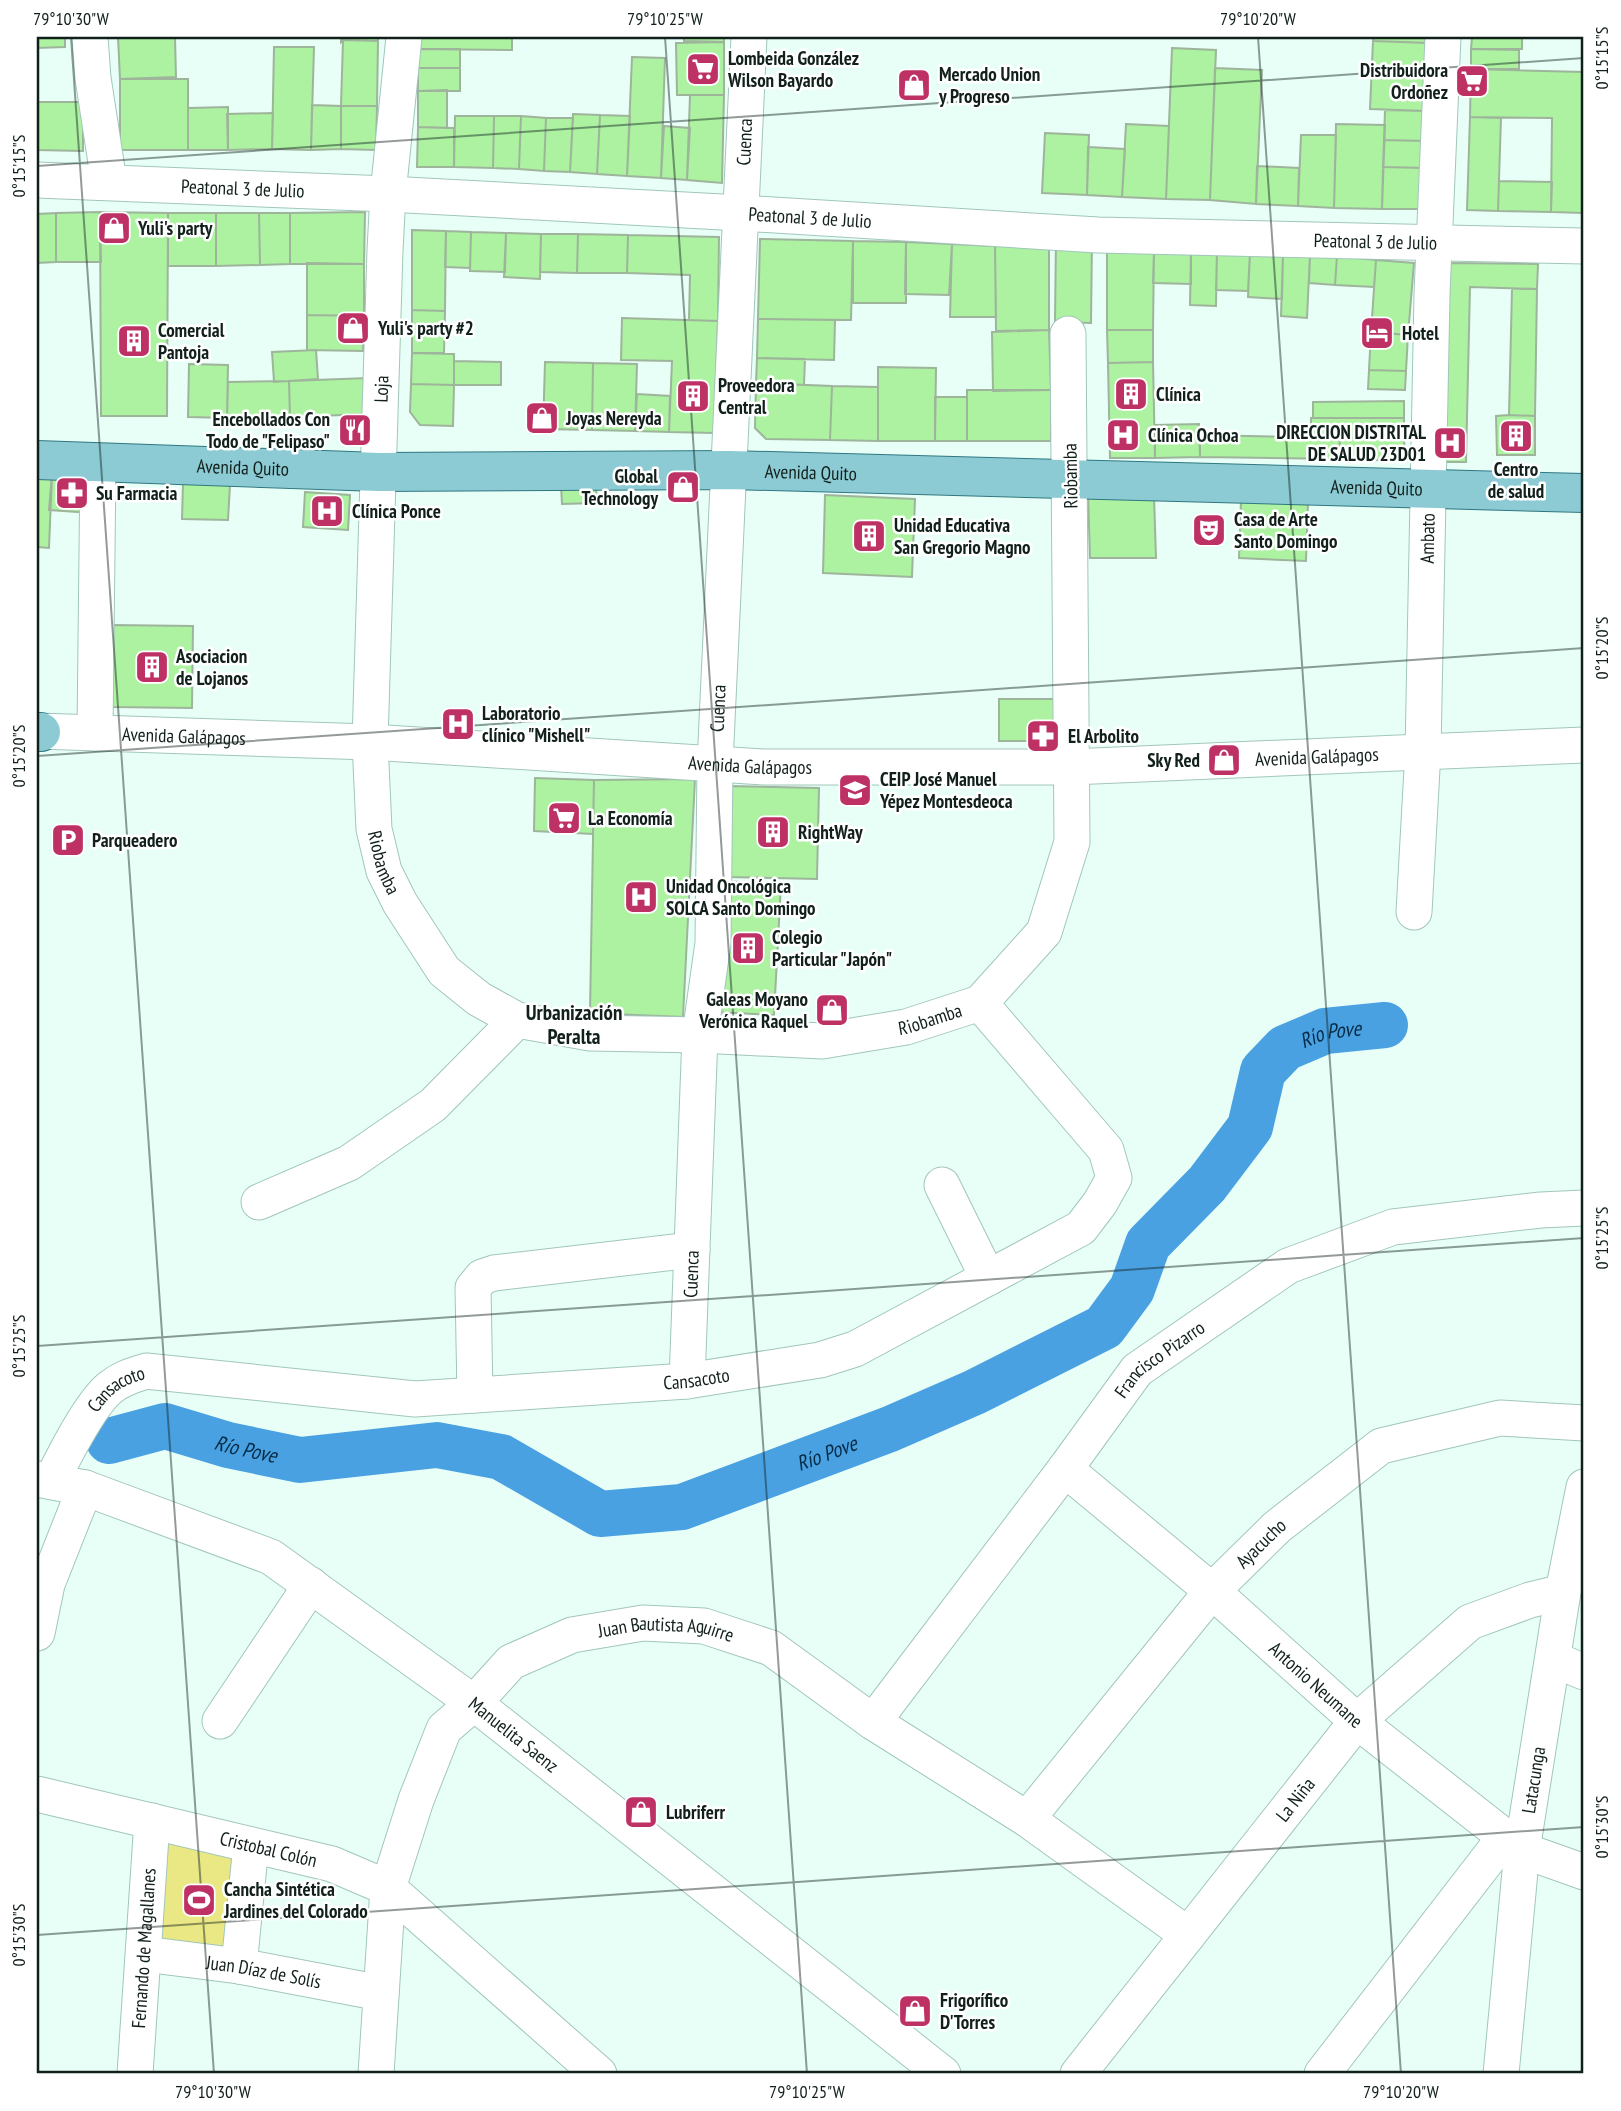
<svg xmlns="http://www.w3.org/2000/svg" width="1621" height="2111" font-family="'PT Sans Narrow',sans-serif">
<rect width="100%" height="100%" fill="#e8fff8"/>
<!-- pitch -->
<path fill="#eae785" d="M166,1843L244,1852L232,1956L154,1947Z"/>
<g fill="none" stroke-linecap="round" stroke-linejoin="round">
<!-- river -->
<path stroke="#4aa1e2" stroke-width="46" id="s1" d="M109,1441L165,1426L228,1445L300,1460L437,1445L501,1457L600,1514L682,1507L890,1429L975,1392L1104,1327L1132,1289L1148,1244L1207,1184L1250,1127L1263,1071L1285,1048L1325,1031L1385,1025"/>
</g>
<!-- building -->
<path fill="#acf2a1" stroke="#9eb49b" stroke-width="2" d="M37,37H65V47L37,48Z
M118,37H175L176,77L120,79Z
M341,37H378V41L343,40L341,42Z
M418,37H512V50L418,49Z
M684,37H724V42L684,41Z
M1374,37H1429V43L1373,41Z
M1472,37H1522V49H1471Z
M343,40L378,41L377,106H341Z
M1373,41L1429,43L1426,111L1370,109Z
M724,42V95H677L676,43Z
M274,47H314L311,150L272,149Z
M1172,48L1216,50L1210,200L1166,199Z
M418,49H460V68H418Z
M1471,49L1519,50V69H1471Z
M632,57L665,58L661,178L627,176Z
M418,68H460V91H418Z
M1215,68L1262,70L1256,204L1210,200Z
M1471,69L1584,72V213L1551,212L1552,118L1470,117Z
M120,79H188V150H120Z
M447,90V128L418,127V91Z
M690,95H724L722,183L687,180Z
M37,102H83V151L37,150Z
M312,105L341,106V149L311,150Z
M341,106H377L376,150L341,149Z
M228,107V150H188V108Z
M1385,110L1426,111L1424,141L1384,140Z
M273,113L272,149L228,150L227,114Z
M573,114L600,115L597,174L570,172Z
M600,115L630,116L627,176L597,174Z
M455,116H494L493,168L454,167Z
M494,116H521L519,169L493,168Z
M521,116L546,118L544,171L519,169Z
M1470,117L1501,118L1498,211L1467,210Z
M546,118H573L570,172L544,171Z
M1126,124L1169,126L1166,199L1122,197Z
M1336,124L1385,125L1382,209L1334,208Z
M664,126L690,128L687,180L661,178Z
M418,127L454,128V167H417Z
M1045,133L1089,135L1087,195L1042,193Z
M1301,135H1336L1334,208L1298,206Z
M1384,140L1424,141V168L1383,167Z
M1088,147L1125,149L1122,197L1087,195Z
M1257,166L1299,168L1298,206L1256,204Z
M1383,167L1424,168L1423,209H1382Z
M1499,181L1552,182L1551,212L1498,211Z
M100,212L168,213L167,416H101Z
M100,212L101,262H56V213Z
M365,212L364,264H290V213Z
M56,213V262L37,263V214Z
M168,213H216V266H168Z
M216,213H259L260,265L216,266Z
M259,213H290V264L260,265Z
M412,230L446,231L445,311L412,310Z
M446,231L471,232L470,268L445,267Z
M471,232L506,233L505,272L470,271Z
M506,233L541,234L540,279L504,277Z
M541,234H578L577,273L540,272Z
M578,234L628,235L627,273H577Z
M628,235L719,237L718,321H689L690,275L627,273Z
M1056,237L1092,239L1091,323L1055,322Z
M760,239L853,241L851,320L758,319Z
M853,241L906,242V303H853Z
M906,242L952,244L949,295L905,294Z
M952,244L995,246L996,317H950Z
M1049,245V330L996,331L995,246Z
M1107,248L1154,250L1153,330H1107Z
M1154,250L1191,251V284L1153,283Z
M1191,251L1217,252L1216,306L1190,305Z
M1217,252H1250L1248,291L1216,290Z
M1250,252L1283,254L1282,299L1248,297Z
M1283,254L1310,255L1307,318L1281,316Z
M1310,255L1337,256L1335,285L1309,283Z
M1337,256L1376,260L1374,287L1335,285Z
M1376,260L1414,263L1408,335L1371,332Z
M307,263L364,264V316L307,315Z
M1449,263L1538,264L1537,289L1470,287L1466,462H1445Z
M1512,289H1537L1535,416L1509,415Z
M412,310L445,311L444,353H412Z
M307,315L364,316L363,351L307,350Z
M622,318L718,321L714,433L669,432L672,361L621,360Z
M758,319L835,320L834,360L757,358Z
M1049,330L1051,390L993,391L992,332Z
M1107,330H1153V362L1108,363Z
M1371,332L1408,335L1406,371L1369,370Z
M316,350L318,379L274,382L272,352Z
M412,353L454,354V385L411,384Z
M757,358L805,359L804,385L756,383Z
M454,361L501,362V385H454Z
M545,362L593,363L592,430L543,429Z
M1153,362L1155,458H1110L1108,363Z
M593,363L637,364L635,431L592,430Z
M189,364L228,365L227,418L188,417Z
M878,367L936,368L935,441H878Z
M1369,370L1406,371L1405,390L1368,389Z
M368,378L370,414L290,417L289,381Z
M289,381L290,417L227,418L228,382Z
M756,383L832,386L830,440L766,439L755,428Z
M411,384L454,385L453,426L420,425L410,412Z
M832,386L878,387V441L830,440Z
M967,390H1051V441H967Z
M637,394L670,396L669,432L635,431Z
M935,397H967V441H935Z
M1404,401V418H1313V402Z
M1509,415L1535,416V455H1497L1496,416Z
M1311,418H1404V438L1311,437Z
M1199,424L1200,457L1155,458V425Z
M1200,435L1340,438L1339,459L1200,457Z
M1340,438H1404L1405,461L1339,459Z
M37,474H52L49,548L37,547Z
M52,474L94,477L92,513L49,510Z
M183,483L230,485L228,520L182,519Z
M596,484L597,503L562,504L561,486Z
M305,492L350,495L348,530L303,527Z
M1088,493L1154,496L1156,558H1090Z
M825,495L915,499L912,577L823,573Z
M1241,500L1308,502L1306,561L1239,558Z
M112,625L193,626L192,708L111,707Z
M999,699H1062L1063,732L1050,741H999Z
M535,778L594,780L593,834L534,831Z
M695,779L683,1017L590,1013L594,780Z
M728,786L819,788L817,879L726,877Z
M722,881L781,884L774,1015L715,1012Z"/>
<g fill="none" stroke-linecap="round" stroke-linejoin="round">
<!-- minor casing -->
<g stroke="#a1c6bb" stroke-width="37">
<g id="minor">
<path d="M90,37L93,78L109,182"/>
<path id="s2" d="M404,37L388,194L385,250L370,742L374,829L384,871L400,903L444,971L479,999L517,1020L590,1033L700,1035L822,1041L906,1027L980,1003L1044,932L1072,842L1068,334"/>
<path id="s3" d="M37,180L388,194L741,213L1098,235L1584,246"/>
<path id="s4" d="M37,731L370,742L764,767H1071L1584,745"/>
<path d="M95,733L98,462"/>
<path id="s5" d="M1414,912L1423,751L1432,294L1443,37"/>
<path d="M942,1185L988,1278"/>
<path d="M259,1202L349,1163L433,1105L517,1020"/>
<path id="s6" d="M687,1381L700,1035L713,943L715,764L749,37"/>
<path d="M475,1395L473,1288L482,1277L494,1273L692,1250"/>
<path id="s7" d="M1065,1469L1212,1591L1357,1721L1505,1837L1522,1850L1584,1872"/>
<path id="s8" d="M37,1479L85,1488L271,1557L474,1703L943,2074"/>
<path id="s9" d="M52,1480C64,1456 91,1402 111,1387C122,1378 134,1375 146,1371L415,1399L687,1381L820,1360L855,1349L1081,1228L1100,1203L1114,1178L1106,1150L980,1003"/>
<path d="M37,1633L47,1584L85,1488"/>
<path d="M1553,1659L1584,1672"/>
<path d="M220,1721L311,1585"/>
<path id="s10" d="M873,1722L1065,1469L1137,1370L1288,1266L1393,1227L1541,1210L1584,1208"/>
<path id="s11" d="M37,1794L332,1864L388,1888L599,2074"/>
<path id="s12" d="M1027,1819L1212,1591L1277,1527L1381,1446L1500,1418L1584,1423"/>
<path id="s13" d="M144,1954L239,1966L381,1993"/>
<path d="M239,1966L251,1845"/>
<path id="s14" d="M135,2074L152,1821"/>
<path id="s15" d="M376,2074L388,1888L416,1800L444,1729L474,1703L511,1662L572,1635L643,1623L704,1626L771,1648L873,1722L1027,1819L1188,1935"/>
<path id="s16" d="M1078,2074L1357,1721L1470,1622L1530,1600L1563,1592"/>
<path d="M1322,2074L1505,1837"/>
<path id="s17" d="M1501,2074L1522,1850L1563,1592L1584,1487"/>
</g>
</g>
<!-- major casing -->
<g stroke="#307881" stroke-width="40">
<g id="major">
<path id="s18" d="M37,460L379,472L730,470L1584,493"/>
<path d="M37,732H41"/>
</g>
</g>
<!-- minor -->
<use href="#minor" stroke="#fff" stroke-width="35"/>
<!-- major -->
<use href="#major" stroke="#8ccad4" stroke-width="38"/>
</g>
<!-- ticks -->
<path fill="none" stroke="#12201c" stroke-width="2" stroke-opacity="0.45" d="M71,37L214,2074M665,37L807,2074M1258,37L1401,2074M37,166L1584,58M37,756L1584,648M37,1346L1584,1238M37,1935L1584,1827"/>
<!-- icons -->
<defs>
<g id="supermarket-square" transform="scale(1.75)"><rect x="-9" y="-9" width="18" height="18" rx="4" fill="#be3164" stroke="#fff"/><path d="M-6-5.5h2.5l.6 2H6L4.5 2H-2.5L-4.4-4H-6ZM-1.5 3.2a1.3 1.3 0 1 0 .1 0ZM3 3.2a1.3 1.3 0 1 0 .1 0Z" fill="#fff"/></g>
<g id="shop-square" transform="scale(1.75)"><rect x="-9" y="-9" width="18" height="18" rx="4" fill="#be3164" stroke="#fff"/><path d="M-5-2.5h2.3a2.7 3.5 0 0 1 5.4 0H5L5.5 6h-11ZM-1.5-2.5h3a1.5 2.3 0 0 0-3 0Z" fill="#fff"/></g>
<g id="hotel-square" transform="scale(1.75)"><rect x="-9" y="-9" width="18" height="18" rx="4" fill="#be3164" stroke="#fff"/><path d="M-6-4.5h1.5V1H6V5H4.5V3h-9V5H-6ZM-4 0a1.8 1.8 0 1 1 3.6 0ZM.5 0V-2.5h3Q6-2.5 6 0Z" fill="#fff"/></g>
<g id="building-square" transform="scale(1.75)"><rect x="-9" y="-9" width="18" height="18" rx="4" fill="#be3164" stroke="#fff"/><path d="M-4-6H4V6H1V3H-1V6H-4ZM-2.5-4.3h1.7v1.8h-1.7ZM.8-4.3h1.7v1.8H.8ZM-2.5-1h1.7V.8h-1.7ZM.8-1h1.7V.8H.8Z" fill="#fff"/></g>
<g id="restaurant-square" transform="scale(1.75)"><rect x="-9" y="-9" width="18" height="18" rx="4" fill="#be3164" stroke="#fff"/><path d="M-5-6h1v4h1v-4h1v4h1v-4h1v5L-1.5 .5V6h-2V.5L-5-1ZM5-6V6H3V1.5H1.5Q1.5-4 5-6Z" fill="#fff"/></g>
<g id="hospital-square" transform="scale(1.75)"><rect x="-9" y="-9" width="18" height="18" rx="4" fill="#be3164" stroke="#fff"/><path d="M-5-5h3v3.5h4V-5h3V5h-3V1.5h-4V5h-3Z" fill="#fff"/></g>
<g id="pharmacy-square" transform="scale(1.75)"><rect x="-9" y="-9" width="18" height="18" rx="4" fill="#be3164" stroke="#fff"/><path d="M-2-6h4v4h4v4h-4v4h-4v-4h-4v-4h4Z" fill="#fff"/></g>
<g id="theatre-square" transform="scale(1.75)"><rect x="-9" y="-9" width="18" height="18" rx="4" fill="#be3164" stroke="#fff"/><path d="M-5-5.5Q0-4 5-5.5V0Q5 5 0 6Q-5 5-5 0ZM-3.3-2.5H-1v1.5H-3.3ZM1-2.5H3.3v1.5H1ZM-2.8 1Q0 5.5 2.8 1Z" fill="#fff"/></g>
<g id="school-square" transform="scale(1.75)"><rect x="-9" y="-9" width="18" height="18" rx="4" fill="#be3164" stroke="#fff"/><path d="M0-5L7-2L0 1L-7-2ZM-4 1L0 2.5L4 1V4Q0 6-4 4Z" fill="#fff"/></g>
<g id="parking-square" transform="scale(1.75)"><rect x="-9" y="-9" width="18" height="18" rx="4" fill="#be3164" stroke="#fff"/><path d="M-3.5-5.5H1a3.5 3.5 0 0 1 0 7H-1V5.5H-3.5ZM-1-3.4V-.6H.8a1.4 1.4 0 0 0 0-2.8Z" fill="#fff"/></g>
<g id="stadium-square" transform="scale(1.75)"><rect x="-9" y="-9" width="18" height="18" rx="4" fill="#be3164" stroke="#fff"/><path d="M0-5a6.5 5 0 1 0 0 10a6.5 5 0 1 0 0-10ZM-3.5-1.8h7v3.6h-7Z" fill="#fff"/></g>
</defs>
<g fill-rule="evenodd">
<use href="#supermarket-square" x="703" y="69"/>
<use href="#supermarket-square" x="1472" y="81"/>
<use href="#shop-square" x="914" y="85"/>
<use href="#shop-square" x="114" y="228"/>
<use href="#shop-square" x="353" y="328"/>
<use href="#hotel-square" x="1377" y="333"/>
<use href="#building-square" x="134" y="341"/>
<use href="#building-square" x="1131" y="394"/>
<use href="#building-square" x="693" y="396"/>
<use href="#shop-square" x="542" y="418"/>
<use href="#restaurant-square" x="355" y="430"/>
<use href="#hospital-square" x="1123" y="435"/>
<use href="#building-square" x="1516" y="436"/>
<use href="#hospital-square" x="1450" y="443"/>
<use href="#shop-square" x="683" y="487"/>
<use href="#pharmacy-square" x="72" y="493"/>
<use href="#hospital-square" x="327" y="511"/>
<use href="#theatre-square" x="1209" y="530"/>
<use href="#building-square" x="869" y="536"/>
<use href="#building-square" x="152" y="667"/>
<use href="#hospital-square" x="458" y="724"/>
<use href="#pharmacy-square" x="1043" y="736"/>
<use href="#shop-square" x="1224" y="760"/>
<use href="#school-square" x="855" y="790"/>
<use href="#supermarket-square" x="564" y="818"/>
<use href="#building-square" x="773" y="832"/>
<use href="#parking-square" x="68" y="840"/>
<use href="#hospital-square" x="641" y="897"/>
<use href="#building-square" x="748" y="948"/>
<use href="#shop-square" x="832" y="1010"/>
<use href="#shop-square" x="641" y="1812"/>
<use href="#stadium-square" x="199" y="1900"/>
<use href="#shop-square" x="915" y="2011"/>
</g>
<g text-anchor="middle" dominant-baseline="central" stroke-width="5" stroke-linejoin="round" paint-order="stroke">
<!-- poi labels -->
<g font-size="19" font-weight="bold" fill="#12201c" stroke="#fff" text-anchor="start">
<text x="728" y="58">Lombeida González<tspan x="728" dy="22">Wilson Bayardo</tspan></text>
<text x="1448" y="70" text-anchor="end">Distribuidora<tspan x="1448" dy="22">Ordoñez</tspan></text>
<text x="939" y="74">Mercado Union<tspan x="939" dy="22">y Progreso</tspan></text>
<text x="138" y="228">Yuli's party</text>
<text x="378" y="328">Yuli's party #2</text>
<text x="158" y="330">Comercial<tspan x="158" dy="22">Pantoja</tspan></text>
<text x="1402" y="333">Hotel</text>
<text x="718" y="385">Proveedora<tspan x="718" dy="22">Central</tspan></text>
<text x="1156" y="394">Clínica</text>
<text x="566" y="418">Joyas Nereyda</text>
<text x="330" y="419" text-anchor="end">Encebollados Con<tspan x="330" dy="22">Todo de "Felipaso"</tspan></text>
<text x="1426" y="432" text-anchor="end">DIRECCION DISTRITAL<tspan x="1426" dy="22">DE SALUD 23D01</tspan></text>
<text x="1148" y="435">Clínica Ochoa</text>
<text x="1516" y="469" text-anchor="middle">Centro<tspan x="1516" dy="22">de salud</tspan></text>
<text x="658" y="476" text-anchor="end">Global<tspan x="658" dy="22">Technology</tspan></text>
<text x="96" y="493">Su Farmacia</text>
<text x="352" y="511">Clínica Ponce</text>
<text x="1234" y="519">Casa de Arte<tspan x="1234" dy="22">Santo Domingo</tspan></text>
<text x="894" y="525">Unidad Educativa<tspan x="894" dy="22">San Gregorio Magno</tspan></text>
<text x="176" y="656">Asociacion<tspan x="176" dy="22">de Lojanos</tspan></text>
<text x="482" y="713">Laboratorio<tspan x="482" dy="22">clínico "Mishell"</tspan></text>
<text x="1068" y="736">El Arbolito</text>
<text x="1200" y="760" text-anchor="end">Sky Red</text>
<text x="880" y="779">CEIP José Manuel<tspan x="880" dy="22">Yépez Montesdeoca</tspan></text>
<text x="588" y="818">La Economía</text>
<text x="798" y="832">RightWay</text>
<text x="92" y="840">Parqueadero</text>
<text x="666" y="886">Unidad Oncológica<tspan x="666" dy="22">SOLCA Santo Domingo</tspan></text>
<text x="772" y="937">Colegio<tspan x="772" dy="22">Particular "Japón"</tspan></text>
<text x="808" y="999" text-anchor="end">Galeas Moyano<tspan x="808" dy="22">Verónica Raquel</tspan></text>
<text x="666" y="1812">Lubriferr</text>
<text x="224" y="1889">Cancha Sintética<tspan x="224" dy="22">Jardines del Colorado</tspan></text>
<text x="940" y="2000">Frigorífico<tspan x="940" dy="22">D'Torres</tspan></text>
</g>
<!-- street labels -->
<g font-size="19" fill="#12201c" stroke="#fff">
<text stroke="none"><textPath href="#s6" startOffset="1241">Cuenca</textPath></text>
<text stroke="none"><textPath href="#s3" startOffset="206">Peatonal 3 de Julio</textPath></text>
<text stroke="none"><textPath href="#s3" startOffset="774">Peatonal 3 de Julio</textPath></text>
<text stroke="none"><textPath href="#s3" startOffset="1340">Peatonal 3 de Julio</textPath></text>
<text transform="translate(381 389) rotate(-88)">Loja</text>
<text stroke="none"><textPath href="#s18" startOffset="206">Avenida Quito</textPath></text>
<text stroke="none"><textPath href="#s18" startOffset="774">Avenida Quito</textPath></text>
<text transform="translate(1070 476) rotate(-91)">Riobamba</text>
<text stroke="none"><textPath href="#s18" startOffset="1340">Avenida Quito</textPath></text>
<text stroke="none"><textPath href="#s5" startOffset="374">Ambato</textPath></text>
<text stroke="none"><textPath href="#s6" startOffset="674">Cuenca</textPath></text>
<text stroke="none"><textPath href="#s4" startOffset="147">Avenida Galápagos</textPath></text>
<text stroke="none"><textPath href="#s4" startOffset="1281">Avenida Galápagos</textPath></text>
<text stroke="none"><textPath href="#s4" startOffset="714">Avenida Galápagos</textPath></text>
<text stroke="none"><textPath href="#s2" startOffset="828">Riobamba</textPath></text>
<text stroke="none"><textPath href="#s2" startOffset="1458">Riobamba</textPath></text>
<text stroke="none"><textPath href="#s6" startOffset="107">Cuenca</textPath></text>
<text stroke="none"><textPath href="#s10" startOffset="464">Francisco Pizarro</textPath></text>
<text stroke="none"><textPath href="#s9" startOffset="702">Cansacoto</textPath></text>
<text stroke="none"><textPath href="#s9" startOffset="114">Cansacoto</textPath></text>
<text stroke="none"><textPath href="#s12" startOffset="362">Ayacucho</textPath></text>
<text stroke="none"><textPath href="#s15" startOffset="612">Juan Bautista Aguirre</textPath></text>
<text stroke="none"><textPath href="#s7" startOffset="331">Antonio Neumane</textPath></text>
<text stroke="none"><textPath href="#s8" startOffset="548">Manuelita Saenz</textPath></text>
<text stroke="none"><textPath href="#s17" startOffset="296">Latacunga</textPath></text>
<text stroke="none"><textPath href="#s16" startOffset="350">La Niña</textPath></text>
<text stroke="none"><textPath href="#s11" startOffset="238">Cristobal Colón</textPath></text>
<text stroke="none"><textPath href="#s14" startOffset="126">Fernando de Magallanes</textPath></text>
<text stroke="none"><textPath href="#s13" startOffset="121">Juan Díaz de Solís</textPath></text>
</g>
<!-- neighbourhood labels -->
<g font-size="21" font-weight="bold" fill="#12201c" stroke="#fff">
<text x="574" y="1012">Urbanización<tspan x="574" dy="24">Peralta</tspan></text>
</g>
<!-- water labels -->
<g font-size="21" font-style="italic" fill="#062b46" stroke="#fff">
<text stroke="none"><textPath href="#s1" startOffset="1444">Río Pove</textPath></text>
<text stroke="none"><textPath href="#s1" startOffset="142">Río Pove</textPath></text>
<text stroke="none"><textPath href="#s1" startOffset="751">Río Pove</textPath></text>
</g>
</g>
<!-- border -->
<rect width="1621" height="2111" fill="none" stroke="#ffffff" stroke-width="77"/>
<rect x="38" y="38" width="1544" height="2034" fill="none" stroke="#12201c" stroke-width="2.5"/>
<g font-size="18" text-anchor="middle" fill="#12201c">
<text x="71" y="25">79°10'30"W</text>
<text x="665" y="25">79°10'25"W</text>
<text x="1258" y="25">79°10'20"W</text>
<text transform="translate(1602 58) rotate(-90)" y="6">0°15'15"S</text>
<text transform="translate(19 166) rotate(-90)" y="6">0°15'15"S</text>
<text transform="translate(1602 648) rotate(-90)" y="6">0°15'20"S</text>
<text transform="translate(19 756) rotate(-90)" y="6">0°15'20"S</text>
<text transform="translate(1602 1238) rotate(-90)" y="6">0°15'25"S</text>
<text transform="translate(19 1346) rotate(-90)" y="6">0°15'25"S</text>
<text transform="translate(1602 1827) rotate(-90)" y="6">0°15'30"S</text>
<text transform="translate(19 1935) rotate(-90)" y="6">0°15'30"S</text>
<text x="213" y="2098">79°10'30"W</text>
<text x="807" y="2098">79°10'25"W</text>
<text x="1401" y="2098">79°10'20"W</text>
</g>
</svg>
